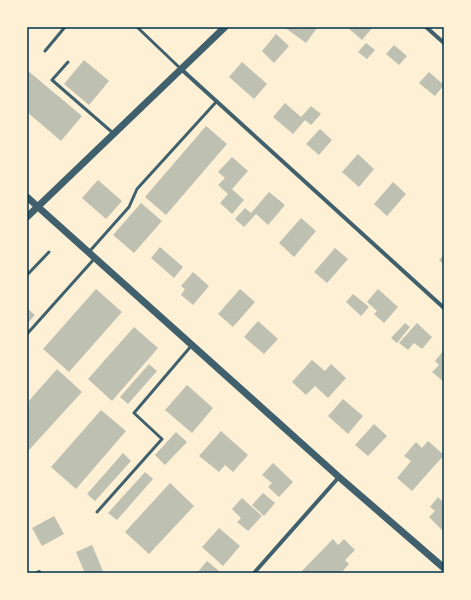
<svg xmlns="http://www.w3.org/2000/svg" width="471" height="600" font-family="'Alegreya Sans',sans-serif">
<rect width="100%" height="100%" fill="#fdf0d5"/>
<!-- building -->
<path fill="#bec0b2" d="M284,27H315L317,28L306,43Z
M347,27H373L362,40Z
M276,34L289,46L274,63L262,51Z
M366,43L375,50L367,59L358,52Z
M394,45L407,56L399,65L386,54Z
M84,60L109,81L89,105L64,84Z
M242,62L267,84L254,99L229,77Z
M27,70L82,116L61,141L27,112Z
M429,72L444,85L435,96L419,83Z
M285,103L301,117L311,106L321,114L311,125L305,120L293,134L273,117Z
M206,126L227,144L166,215L145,197Z
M320,129L332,140L319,155L306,144Z
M358,154L374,169L359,187L342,172Z
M232,157L248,171L232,189L244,200L232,214L220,203L228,194L218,185L225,178L218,172Z
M98,180L122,201L106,219L82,198Z
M393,182L406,194L387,216L374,204Z
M269,192L285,205L268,225L256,214L244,227L235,219L245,208L251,213Z
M141,203L162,221L134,253L113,235Z
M301,218L316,231L294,257L279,243Z
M160,247L183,267L174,278L151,258Z
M335,248L348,259L327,283L314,272Z
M444,255V264L439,260Z
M193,272L209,286L193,305L181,295L185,289L181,286Z
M96,289L122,312L69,372L43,349Z
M240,289L255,302L233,327L218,314Z
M378,289L398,307L384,323L374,314L377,311L367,302Z
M353,294L369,307L361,316L346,302Z
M27,308L35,315L27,324Z
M258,321L278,339L264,354L244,337Z
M405,323L410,327L397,343L391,338Z
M417,323L432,337L422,349L414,343L408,350L399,343Z
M134,327L158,348L112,401L88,379Z
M444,350V382L432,372L439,365L435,361Z
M312,360L325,371L331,364L346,378L328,398L315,386L306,395L292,382Z
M149,364L157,371L128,404L120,397Z
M57,369L82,392L29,450L27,448V403Z
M187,385L213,408L192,433L165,410Z
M343,399L363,416L348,434L328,416Z
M101,410L126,431L76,489L51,467Z
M374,424L387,436L368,456L355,445Z
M221,431L248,455L233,472L225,465L219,472L199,456Z
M176,432L187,442L165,465L155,455Z
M428,441L444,455L412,491L397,478L411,461L404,456L416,442L422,448Z
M123,453L131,461L95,501L87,494Z
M273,463L293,482L279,497L268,487L272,483L262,475Z
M145,472L153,479L117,520L108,513Z
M170,483L194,506L149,554L125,532Z
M263,493L275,503L264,516L252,505Z
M438,497L444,503L443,531L429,517L435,511L430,507Z
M242,498L262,516L248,531L237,522L241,518L232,509Z
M54,516L64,534L42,546L32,528Z
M219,528L240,546L223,566L202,547Z
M333,539L338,545L344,539L355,550L345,560L349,564L341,573H300Z
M92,545L103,571L99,573H85L76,552Z
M207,561L219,571L218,573H197Z"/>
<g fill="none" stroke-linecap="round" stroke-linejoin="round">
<!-- service -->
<path stroke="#3f606c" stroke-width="3" d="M137,27L181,69
M45,51L65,27
M68,62L52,80L113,133
M89,252L129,207L137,189L217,101
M27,275L49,252
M27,334L95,258
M97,512L162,439L134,413L192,345"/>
<!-- minor -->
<path stroke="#3f606c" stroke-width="4" d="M426,27L444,43
M181,69L444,308
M38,573L39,572
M254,573L339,477"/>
<!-- tertiary -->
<path stroke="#3f606c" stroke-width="7" d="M27,197L339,477L444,568
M27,217L225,27"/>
</g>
<!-- border -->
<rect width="471" height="600" fill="none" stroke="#fdf0d5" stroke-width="56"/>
<rect x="28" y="28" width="415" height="544" fill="none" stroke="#003049" stroke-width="1.5"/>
</svg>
